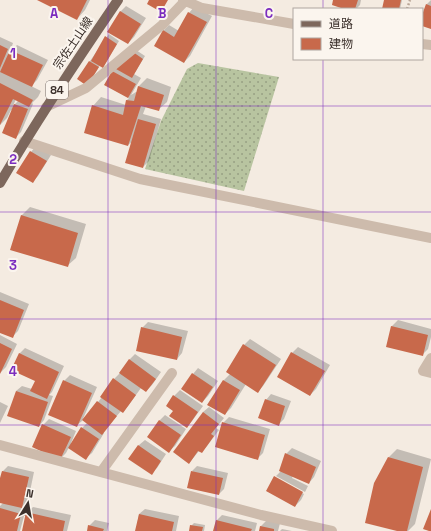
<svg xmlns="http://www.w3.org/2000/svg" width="431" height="531" font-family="'Space Grotesk','Noto Sans JP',sans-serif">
<defs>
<pattern id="grass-dots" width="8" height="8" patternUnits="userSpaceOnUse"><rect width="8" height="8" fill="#b8c4a0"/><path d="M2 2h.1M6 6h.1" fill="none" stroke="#97a083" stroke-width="1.8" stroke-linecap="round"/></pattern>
</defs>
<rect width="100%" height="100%" fill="#f4ebe1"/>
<!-- grass -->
<path fill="url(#grass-dots)" d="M198,63L279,77L244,191L145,169L161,121L187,69Z"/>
<!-- shadow -->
<path fill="#0003" fill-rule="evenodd" d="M39,0H90L85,10L77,19Z
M334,0H361L360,5L356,9H348Z
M385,0H402L400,9H383Z
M431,0V28L422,25V18L427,4Z
M126,6L146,18L134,37L128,43L120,12Z
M194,7L212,16L190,56L184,62L163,31L169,25L179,31L189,13Z
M109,34L119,41L105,64L100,65L90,82V61Z
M0,37L13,43L10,52L17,45L48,60L37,80L31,86L41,91L38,97L32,103L33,104L21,132L15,138L12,110H11L7,118L0,125ZM16,99L19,100L13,106Z
M136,50L145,56L134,74L141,78L131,95L136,92H137L139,86L147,78L171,87L167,102L158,110L146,106L143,114L161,119L149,161L143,167L133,141L128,145L93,106L101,97L126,105L127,100L129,98L105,85L113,71Z
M36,146L51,155L38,176L32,182L31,152Z
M30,207L86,224L76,258L67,266L11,249L22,215Z
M0,292L29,304L18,331L12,337L0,332Z
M398,320L431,329V337L428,349L422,355L387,346L392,326Z
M148,322L188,331L182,353L177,359L142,328Z
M0,335L17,344L6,367L0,373Z
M250,339L281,359L263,386L258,391L246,384L231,408L225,414L209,405L224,380L230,374L244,345Z
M298,347L330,365L316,389L310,395L278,377L292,353Z
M25,348L64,366L52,392L49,395L53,396L44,420L39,426L16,391L22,386L32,389L36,380L19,354Z
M135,354L161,372L152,385L146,391L141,388L128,406L123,412L121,411L103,432L104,433L92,453L86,458L69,447L66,453L60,459L43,425L49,419L76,431L71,443H72L82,428L87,423L98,402L102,397L114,379L120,373L130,359Z
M198,368L218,381L208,396L202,402L193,374Z
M70,375L97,387L82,421L76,426L64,381Z
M180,390L203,406L192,421L187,426L174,411V396Z
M271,394L291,401L284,419L279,424L266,400Z
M0,402L8,406L0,423Z
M209,407L224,418L216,428L219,430L207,446L201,452L199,451L189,463L203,412Z
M165,415L186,429L175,446L169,451L148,437L160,420Z
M229,417L270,429L263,453L258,458L223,423Z
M145,440L166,454L157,468L151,473L130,458L139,445Z
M292,448L321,461L314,477L309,483L293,476L292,478L308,486L305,492L276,476L281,471L286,454Z
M397,449L431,459L415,524L408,531H402L389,457Z
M8,466L34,472L28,501L22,507L26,509L25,515L33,507L71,515L67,531H23L26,516H24L20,531H0V506L3,503L0,502V483L2,472Z
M197,466L228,473L224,489L219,494L192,471Z
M275,476V478L304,494L301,500L295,506L267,491Z
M145,509L179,516L176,531H136L139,514Z
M222,515L257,523L255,531H214L216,521Z
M95,520L109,523L107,531H88L89,526Z
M267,520L280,523L278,531H260L261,526Z
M194,523L205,525L204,531H190L191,526Z
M282,529L292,531H280Z"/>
<!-- building -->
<path fill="#c8694b" d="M37,0H87L77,20Z
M149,0H168L161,12L147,4Z
M333,0H358L355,9H344L332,5Z
M384,0H401L399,9H382Z
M426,4L431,6V29L422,26V15Z
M120,11L141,24L128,44L107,32Z
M188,12L207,22L184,63L154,46L163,30L174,37Z
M105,36L117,44L103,68L91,61Z
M0,45L8,49L0,68Z
M10,50L43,65L32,87L0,72Z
M133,52L143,59L132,78L116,69Z
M89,61L99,67L87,86L77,79Z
M112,71L136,84L128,98L104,85Z
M0,83L33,100L29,107L13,99L0,125Z
M138,86L164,95L159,111L141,106L128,146L84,133L92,105L123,115L126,100L134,101Z
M14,104L28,109L16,139L2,133Z
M138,119L156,124L143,168L125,163Z
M30,151L47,161L33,183L16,173Z
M21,215L78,233L68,267L10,250Z
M0,300L24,310L13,338L0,333Z
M391,326L428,335L423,356L386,347Z
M141,327L182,337L177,360L136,351Z
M0,343L12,349L0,374Z
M243,344L276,365L258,393L226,372Z
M291,352L325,371L310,396L277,377Z
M19,353L59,372L47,399L30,391L35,381L11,370Z
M129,359L156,379L146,392L119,373Z
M192,373L213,387L202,403L181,389Z
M113,378L136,395L123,413L100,397Z
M63,380L92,393L77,427L48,415Z
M223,380L240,390L225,415L207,405Z
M16,391L48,402L39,427L7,416Z
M173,395L198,412L187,428L169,416L173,411L166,406Z
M265,399L285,406L279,426L258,418Z
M97,401L117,416L102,435L82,420Z
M203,412L219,424L211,434L214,436L202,453L198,451L189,464L173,452Z
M159,420L181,435L169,453L147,437Z
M222,422L265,435L258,460L215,447Z
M42,424L71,437L60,460L32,447Z
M81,427L99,439L86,460L68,448Z
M138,445L161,461L152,475L128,459Z
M285,453L316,467L309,484L279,471Z
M388,457L423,467L407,531H397L365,523L374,483Z
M2,471L29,477L22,508L0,503V478Z
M191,471L223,478L219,495L187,488Z
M274,476L303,492L295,507L266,491Z
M0,508L21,514L17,531H0Z
M431,509V531H429L423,529Z
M26,512L65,521L63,531H22Z
M139,514L174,522L172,531H135Z
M216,520L252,529L251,531H213Z
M88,525L104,529L103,531H87Z
M190,525L203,527L202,531H189Z
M260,526L274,529V531H259Z"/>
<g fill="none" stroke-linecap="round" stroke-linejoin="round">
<!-- path -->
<path stroke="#b9a596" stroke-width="2.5" stroke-dasharray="2 2" stroke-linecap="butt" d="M407,9L410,0"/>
<!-- minor -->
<path stroke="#cdbbac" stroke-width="10" d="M183,0L202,8L294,24
M422,44L431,45
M46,107L86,88L162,25L186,0
M24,141L140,179L431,238
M431,358L423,371L431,373
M0,445L261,515L332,531
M101,472L172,373"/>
<!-- major -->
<path stroke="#7d675c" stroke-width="10" d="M0,183C37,120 77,60 118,0"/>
</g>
<!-- grid -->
<path fill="none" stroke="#7b2cbf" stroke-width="1" stroke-opacity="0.55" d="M108,0V531M216,0V531M323,0V9M323,59V531M0,106H431M0,212H431M0,319H431M0,425H431"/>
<g text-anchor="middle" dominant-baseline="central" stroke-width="4" stroke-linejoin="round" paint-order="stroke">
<!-- shield labels -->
<rect fill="#fbf5ee" stroke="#756b66" stroke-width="1" x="46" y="81" width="22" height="18" rx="3"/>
<g font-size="11" font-weight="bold" fill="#3b302b">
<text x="57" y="90">84</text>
</g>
<!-- street labels -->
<g font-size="12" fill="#3b302b" stroke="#fbf5ee">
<text transform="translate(73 43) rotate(-56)">宗佐土山線</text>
</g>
</g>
<g font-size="13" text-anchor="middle" font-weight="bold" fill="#7b2cbf" stroke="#fbf5ee" stroke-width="4" stroke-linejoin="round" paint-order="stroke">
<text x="54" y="18">A</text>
<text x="162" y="18">B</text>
<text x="269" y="18">C</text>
<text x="13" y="58">1</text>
<text x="13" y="164">2</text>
<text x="13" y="270">3</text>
<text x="13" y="376">4</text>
</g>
<!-- legend -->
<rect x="293" y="8" width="130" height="52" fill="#fbf5ee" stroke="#aea6a0"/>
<rect x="301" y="21" width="20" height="6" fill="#7d675c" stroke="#aea6a0"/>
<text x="329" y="28" font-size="12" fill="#3b302b">道路</text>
<rect x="301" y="38" width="20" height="12" fill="#c8694b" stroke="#aea6a0"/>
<text x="329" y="48" font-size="12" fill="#3b302b">建物</text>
<!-- north arrow -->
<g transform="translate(28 503) rotate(11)" stroke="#fbf5ee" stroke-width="3" paint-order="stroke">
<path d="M0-3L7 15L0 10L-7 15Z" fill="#3b302b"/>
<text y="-6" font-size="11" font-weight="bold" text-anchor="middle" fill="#3b302b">N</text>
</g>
</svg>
